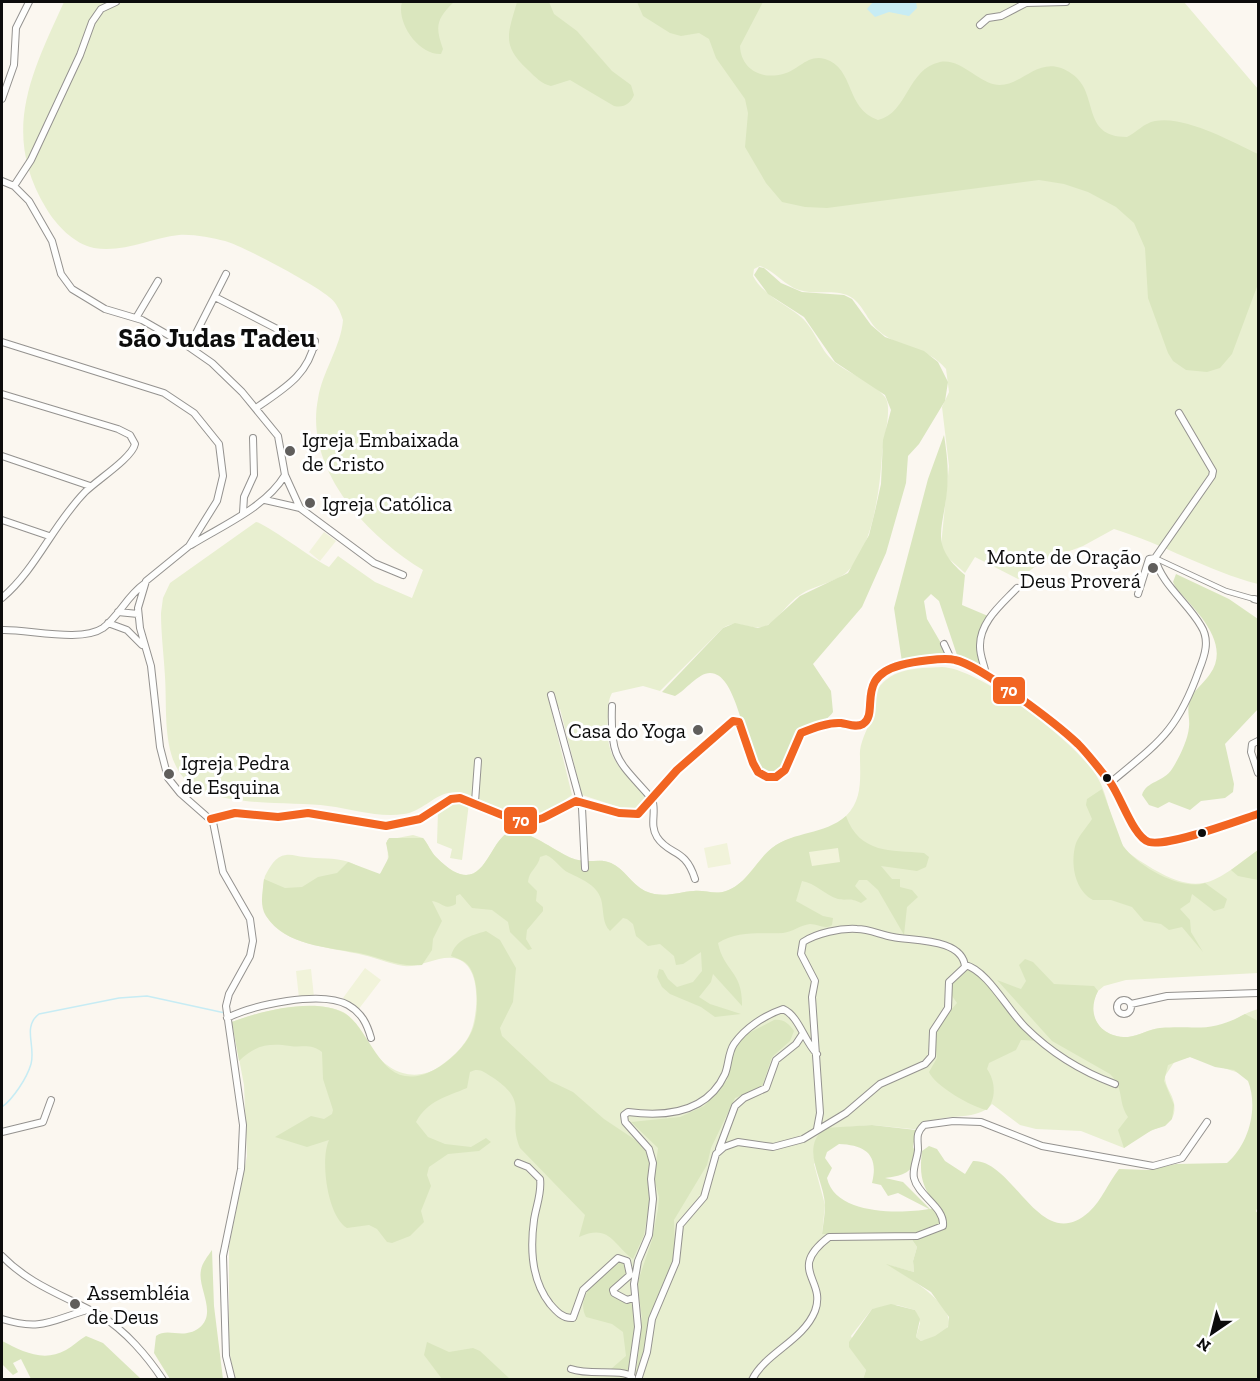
<svg xmlns="http://www.w3.org/2000/svg" width="1260" height="1381" font-family="'Zilla Slab',serif">
<rect width="100%" height="100%" fill="#fbf7f0"/>
<!-- green -->
<path fill="#e8efd0" d="M64,2H1184L1258,89V584C1208,571 1163,544 1114,529L1083,546L1043,561L1018,579L975,557L965,573L947,557L941,546L949,466L942,407L949,392L946,369C926,345 899,349 879,331C867,321 863,303 849,296C835,289 815,295 799,290C784,285 774,270 760,266L754,269L753,276C764,296 784,303 801,317C816,330 820,352 837,364C852,375 873,382 885,397C893,407 883,441 882,455C880,488 873,546 848,571C836,583 814,585 800,595C787,603 779,619 766,626C752,632 738,618 723,628L660,691L643,686L612,693C608,700 608,709 608,716C604,758 620,769 647,797C642,805 638,810 628,810L582,795L560,709L552,713L572,795C562,802 550,812 538,817C505,829 481,786 448,793C433,796 421,812 404,814C378,818 353,809 328,806C287,800 201,811 178,770C163,744 167,707 165,677C164,656 161,635 161,613L163,598L170,583L256,522C265,523 314,560 329,567L338,556L375,582L412,598L423,570C368,537 304,470 318,399C322,372 341,347 343,320C340,311 337,303 329,297C316,285 241,245 225,241C212,238 193,234 179,235C151,238 124,253 94,248C74,244 56,225 46,208C1,133 31,74 64,2Z
M942,667C980,668 1075,742 1096,775C1110,797 1110,826 1124,847C1130,856 1144,863 1153,869C1204,898 1216,880 1258,850V973L1126,980L1104,986L1098,991C1084,1016 1101,1038 1128,1037C1139,1036 1149,1029 1160,1028C1182,1027 1203,1033 1225,1025C1236,1020 1246,1012 1258,1009V1072L1239,1073L1190,1057L1175,1061L1165,1076C1165,1087 1172,1093 1174,1103C1177,1121 1166,1125 1153,1130C1143,1133 1133,1142 1124,1148L1081,1131L1036,1129L1020,1125L992,1104C975,1125 937,1108 922,1130L872,1125L847,1127L814,1164L825,1205L822,1234H908L917,1247L913,1261L914,1272L888,1265C912,1278 990,1327 921,1341L916,1337L920,1323L915,1310L897,1305L872,1309L851,1336L866,1370L863,1379H234L229,1349V1246L247,1156L244,1085L232,1022C260,1011 314,998 343,1012C357,1020 361,1035 370,1047C388,1073 416,1085 443,1064C457,1054 471,1039 474,1021C478,1003 479,969 460,960C442,951 419,971 398,965C385,962 373,957 359,954C325,946 259,943 263,894C263,888 263,882 265,876C270,867 275,856 286,855C292,854 298,857 304,857C319,859 334,857 349,862C359,866 367,872 378,875C392,866 387,853 387,840L413,835L423,838C428,844 431,852 436,857C487,909 487,832 514,831C526,830 555,850 567,856C586,866 598,857 611,863C625,869 631,884 645,891C663,899 677,892 694,891C705,890 715,895 726,891C747,884 756,860 772,848C794,831 826,837 846,816C863,799 860,778 860,756C859,744 866,733 870,721C872,713 871,703 875,695C886,668 917,668 942,667Z
M455,802L469,803L462,860L450,858L452,849L437,843L438,811Z"/>
<!-- forest -->
<path fill="#dae6be" fill-rule="evenodd" d="M402,2H454C436,19 435,27 443,49L441,54C418,55 396,22 402,2Z
M517,2H549L554,14L577,31L612,71L631,85L634,95C630,104 624,108 614,106L570,80L551,86C542,84 535,77 528,70C501,45 508,34 517,2Z
M637,2H763L740,46C741,69 761,80 783,74C798,71 807,54 825,59C855,68 845,109 878,120C908,113 907,69 940,62C962,58 978,84 999,85C1023,86 1041,51 1072,74C1100,93 1080,137 1127,137C1137,132 1144,123 1155,121C1184,115 1233,142 1258,154V284L1232,354L1220,368L1207,372L1186,370L1173,361L1168,353L1148,298L1145,248L1134,223L1116,207L1088,192L1064,184L1039,180L827,208L805,207L782,202L766,183L745,147L748,113L745,99L716,58L709,39L699,33L681,36L670,33L643,16Z
M759,267L764,268L781,283L802,292L844,295L852,299L871,325L885,337L924,351L938,362L948,382L945,401L919,444L908,456L906,483L886,553L862,607L813,664L831,691L833,712C825,725 809,720 799,730C790,740 786,758 778,770L768,773C743,760 740,673 710,673C698,673 686,690 675,696L662,692L723,628L735,623L758,628L768,625L800,596L848,573L869,535L875,511L881,484L883,440L891,410L885,395L835,362L804,317L768,294L754,275Z
M944,435C947,454 949,472 947,491C943,531 929,544 965,575L962,605L988,616L983,626V671L958,658L939,601L931,594L924,601L927,619L949,657L902,662L894,608L928,479Z
M1176,574L1229,599L1258,619V709L1225,744L1234,784L1233,792L1225,798L1201,801L1190,810L1169,802L1158,808L1149,805L1142,795C1146,781 1164,782 1172,769C1179,758 1188,740 1189,727C1190,719 1187,711 1189,704C1192,690 1203,685 1210,674C1232,643 1195,610 1176,588L1173,582Z
M1102,789L1123,846C1138,866 1180,891 1205,883L1227,899L1224,908L1214,911L1192,894L1190,902L1180,909L1190,920L1191,932L1203,952L1182,927L1169,930L1161,924L1144,921L1132,907L1111,900H1093C1074,890 1070,862 1076,843C1080,834 1087,827 1092,819L1086,805L1087,799Z
M846,816C860,854 890,850 924,853L929,857L926,867L917,871L881,866L892,879H900V887L912,890L918,897L907,907L904,935L878,890L867,880H859L855,886L867,899L861,903C849,897 848,901 838,899C825,895 815,883 802,881L796,901L823,916L833,918L832,925C824,930 819,924 810,924C800,925 793,932 783,933C761,934 738,930 718,943C724,972 743,971 742,1006L713,974L711,982L699,997L710,1004L741,1014L715,1017L701,1007L670,994L662,987L657,977L659,969L663,970L668,979L677,987L693,982L702,971L701,952L683,964L676,965L674,956L660,944L648,946L636,936L633,924L627,919L623,918L610,931C602,924 604,910 601,899C596,884 581,879 569,873C560,869 556,859 546,855L540,857C538,868 529,870 528,882L537,891L536,901L543,907V911L527,930L526,939L532,949L528,950L510,932L508,922L492,910L472,908L460,894L456,896V904C444,911 442,902 432,901L442,921L433,939L432,950L422,965C396,967 383,958 359,953C327,947 286,946 266,916C259,905 263,891 264,879L285,888L302,887L318,877L337,873L348,862L380,874L389,857L386,843L389,838H423C428,844 431,852 436,857C487,909 487,832 514,831C526,830 555,850 567,856C586,866 598,857 611,863C625,869 631,884 645,891C663,899 677,892 694,891C705,890 715,895 726,891C747,884 756,861 772,848C794,831 824,835 846,816Z
M1258,850V880L1238,876L1231,870Z
M486,931L500,940L516,968L513,1002L500,1028L502,1036L550,1081L573,1092L604,1119L637,1141L646,1150L650,1159L649,1204L644,1235L633,1259C613,1245 610,1223 579,1237L585,1215L520,1148C506,1115 532,1103 492,1077C484,1072 479,1067 470,1072L467,1088C446,1097 428,1100 416,1122L428,1137L445,1144L471,1147L486,1138L491,1142L479,1151L448,1154L429,1167L427,1175L431,1186L421,1211L424,1222L410,1236L392,1243L387,1242L377,1229L369,1225L347,1228C327,1216 320,1159 329,1140L307,1147L275,1137L311,1116L324,1119L332,1114L333,1110L323,1079L322,1052C310,1043 303,1048 290,1046C269,1043 255,1045 239,1061L232,1022C260,1011 316,997 344,1013C373,1029 380,1098 434,1070C449,1062 465,1047 472,1031C479,1015 480,977 467,964C463,960 456,958 451,956C456,939 470,936 486,931Z
M1025,959L1033,962L1054,984L1094,986L1098,991C1085,1016 1101,1038 1128,1037C1139,1036 1149,1029 1160,1028C1198,1025 1208,1034 1245,1014L1258,1021V1207L1256,1211L1258,1214V1379H863L866,1370L849,1347V1342L872,1309L891,1304L915,1310L920,1319L916,1337L921,1341L935,1336L948,1327L949,1317L931,1292L886,1264L914,1272L913,1261L917,1247L908,1234H822C823,1225 825,1215 825,1205C824,1179 799,1148 825,1128L872,1125L916,1130L913,1147L918,1158C911,1174 900,1176 885,1178L903,1182L930,1209L937,1207C922,1186 919,1177 922,1151L929,1146L937,1149L945,1161L965,1174L973,1161C1014,1159 1040,1256 1089,1212C1102,1200 1108,1183 1119,1169L1149,1170L1176,1164L1227,1163C1248,1145 1259,1109 1248,1081L1234,1070L1215,1067L1190,1057L1168,1065L1164,1081L1174,1105L1172,1119L1165,1126L1152,1130L1124,1148L1118,1130L1128,1117C1117,1100 1125,1089 1110,1074L1052,1041L997,980L1021,989L1026,981L1019,965ZM839,1144C866,1145 879,1155 872,1183L881,1185L888,1196L898,1193L929,1209C900,1214 835,1215 827,1178L832,1168L825,1158L827,1152Z
M969,969H974L1040,1041L1021,1040L1016,1050L989,1063L987,1069C995,1080 997,1098 987,1110C973,1108 934,1085 929,1072L937,1058L934,1036L944,1018L957,1003L952,996L951,984Z
M774,1020C784,1019 789,1024 794,1031L790,1041L772,1057L762,1087L735,1098L711,1148L707,1165L674,1220L675,1253L673,1263L651,1313L644,1356L636,1376L642,1317L637,1284L652,1240L658,1209L659,1197L654,1178L658,1148L631,1122L680,1117L704,1106L727,1080L733,1054L740,1041L747,1034Z
M212,1250L214,1306L223,1379H170L154,1353L156,1336C168,1327 183,1340 199,1328C218,1313 197,1288 201,1270C202,1263 208,1256 212,1250Z
M617,1261L625,1262L627,1275L612,1287L611,1293L620,1300L631,1303C641,1322 632,1351 629,1372L611,1369L626,1356L623,1332L612,1324L586,1317C574,1294 603,1275 617,1261Z
M86,1336L103,1343L141,1379H31L21,1359L13,1363L18,1372L13,1375L2,1364V1341C22,1351 43,1363 66,1350C73,1346 79,1340 86,1336Z
M427,1342L449,1352L473,1348L480,1351L510,1379H442L424,1355Z"/>
<!-- pitch -->
<path fill="#f1f3da" d="M324,532L336,541L320,561L309,552Z
M727,843L731,864L708,868L704,848Z
M838,848L840,862L812,866L809,852Z
M365,968L381,980L358,1010L343,998Z
M311,969L314,997L299,998L296,971Z"/>
<!-- water -->
<path fill="#c7ecf4" d="M873,2H916L917,8L909,16L889,12L875,17L867,9Z"/>
<g fill="none" stroke-linecap="round" stroke-linejoin="round">
<!-- stream -->
<path stroke="#c7ecf4" stroke-width="1.5" d="M2,1107C13,1099 27,1078 31,1064C36,1046 22,1027 39,1014L119,998L147,996L225,1013"/>
<!-- pedestrian casing -->
<g stroke="#94928f" stroke-width="6">
<path id="pedestrian" d="M1155,558L1226,591L1254,599"/>
</g>
<!-- minor casing -->
<g stroke="#94928f" stroke-width="8">
<path id="minor" d="M980,25L988,18L1001,16L1026,3L1066,2
M2,99L14,65L16,28L29,2
M2,181L14,186L29,201L52,241L61,274L72,289L105,309L142,320L189,347L212,363L242,392L278,436L285,475C265,508 223,525 191,545
M14,186L31,160L80,55L92,22L101,9L116,2
M215,297L314,348
M136,318L158,281
M2,342L164,393L194,413L219,444L223,476L217,501L189,546L146,581L138,608L140,628L151,666L160,747L168,778L180,793L213,822L223,872L250,919L253,941L250,956L229,994L226,1006L243,1125L241,1169L223,1256L226,1356L232,1380
M189,347L226,274
M2,394L118,429L130,435L135,444C132,458 97,480 85,492C52,526 37,568 2,598
M256,408C283,389 308,376 315,341
M2,456L90,486
M285,475L300,508
M265,500L300,508L374,563L403,575
M243,513L244,497L254,475L253,438
M2,520L49,536
M1138,594L1149,559L1155,558
M1254,599L1258,600
M118,612L138,614
M108,623L127,630L142,645
M2,630C28,629 81,643 103,628C119,616 127,596 144,584
M944,644L951,659
M986,675C985,666 980,657 980,647C979,622 1002,604 1017,588
M551,695L582,808L585,868
M612,706C610,760 618,760 652,799C657,812 649,824 657,837C669,856 685,847 695,879
M1258,741L1252,744L1251,752L1258,773
M1110,783C1159,742 1177,732 1199,670C1205,655 1210,640 1201,626C1188,603 1161,584 1155,558L1212,476L1213,471L1179,413
M475,802L478,761
M211,819L235,813L278,817L308,813L386,826L420,819L451,799L460,798L512,819L529,822L543,818L576,801L619,813L638,814L677,770L733,721L739,722L753,763L758,772L767,777H776L785,770L801,733C813,728 828,722 841,723C848,724 856,728 863,724C880,713 854,677 901,665C912,662 944,657 955,660C980,665 1058,725 1078,744C1089,755 1100,770 1110,782C1121,797 1134,838 1149,842C1168,847 1237,821 1258,814
M965,965C987,970 1007,1009 1025,1027C1051,1053 1080,1071 1115,1084
M1117 1007a7 7 0 1 1 14 0a7 7 0 1 1-14 0Z
M1131,1004L1167,996L1258,993
M227,1018C253,1005 321,990 348,1005C362,1013 367,1024 371,1038
M2,1132L43,1122L51,1100
M719,1149L735,1106L744,1098L766,1088L776,1060L796,1044L802,1035
M518,1163L528,1167L540,1179C542,1193 536,1206 534,1220C530,1249 532,1281 550,1304C556,1311 563,1319 573,1318L583,1290L618,1258L627,1261L630,1275L613,1290L614,1293L627,1300L633,1298
M2,1256C31,1286 66,1296 101,1316C125,1330 148,1357 163,1380
M2,1319C41,1331 50,1321 87,1310
M571,1369C590,1376 621,1368 632,1377
M631,1376L638,1327L634,1284L638,1261L649,1235L653,1199L651,1179L653,1163L649,1149L625,1122L624,1115L628,1112C665,1117 707,1113 725,1074C729,1064 728,1053 734,1044C745,1028 765,1015 783,1009C799,1016 804,1041 817,1054
M638,1380L647,1352L652,1319L676,1262L680,1225L704,1197L716,1154L724,1147L738,1142L773,1147L803,1139L846,1113L880,1084L925,1064L932,1056L933,1031L948,1008L949,982L965,967C963,938 912,941 893,937C881,935 869,929 857,929C840,928 817,933 803,942L801,954L815,981L812,997L820,1113L817,1129
M752,1380C765,1353 803,1341 815,1311C827,1279 786,1270 829,1237L917,1236L943,1226C945,1207 918,1196 914,1178C912,1169 917,1160 918,1150C918,1139 915,1134 924,1125L953,1121L981,1122L1042,1146L1153,1166L1182,1158L1207,1122"/>
</g>
<!-- pedestrian -->
<use href="#pedestrian" stroke="#fefefd" stroke-width="4.5"/>
<!-- minor -->
<use href="#minor" stroke="#fefefd" stroke-width="6"/>
<!-- bus-1 casing -->
<g stroke="#fff" stroke-width="12">
<path id="bus-1" d="M211,819L235,813L278,817L308,813L386,826L420,819L451,799L460,798L512,819L529,822L543,818L576,801L619,813L638,814L677,770L733,721L739,722L753,763L758,772L767,777H776L785,770L801,733C813,728 828,722 841,723C848,724 856,728 863,724C880,713 854,677 901,665C912,662 944,657 955,660C980,665 1058,725 1078,744C1089,755 1100,770 1110,782C1121,797 1134,838 1149,842C1168,847 1237,821 1258,814"/>
</g>
<!-- bus-1 -->
<use href="#bus-1" stroke="#f26522" stroke-width="8"/>
</g>
<!-- markers -->
<g fill="#605e5c" stroke="#fff" stroke-width="2">
<circle cx="290" cy="451" r="6"/>
<circle cx="310" cy="503" r="6"/>
<circle cx="1153" cy="568" r="6"/>
<circle cx="698" cy="730" r="6"/>
<circle cx="169" cy="774" r="6"/>
<circle cx="75" cy="1304" r="6"/>
</g>
<g fill="#0c0c0c" stroke="#fff" stroke-width="2">
<circle cx="1107" cy="778" r="5"/>
<circle cx="1202" cy="833" r="5"/>
</g>
<g text-anchor="middle" dominant-baseline="central" stroke-width="6" stroke-linejoin="round" paint-order="stroke">
<!-- poi labels -->
<g font-size="21" fill="#0c0c0c" stroke="#fff" text-anchor="start">
<text x="302" y="439">Igreja Embaixada<tspan x="302" dy="24">de Cristo</tspan></text>
<text x="322" y="503">Igreja Católica</text>
<text x="1141" y="556" text-anchor="end">Monte de Oração<tspan x="1141" dy="24">Deus Proverá</tspan></text>
<text x="686" y="730" text-anchor="end">Casa do Yoga</text>
<text x="181" y="762">Igreja Pedra<tspan x="181" dy="24">de Esquina</tspan></text>
<text x="87" y="1292">Assembléia<tspan x="87" dy="24">de Deus</tspan></text>
</g>
<!-- district labels -->
<g font-size="27" font-weight="bold" fill="#0c0c0c" stroke="#fff">
<text x="217" y="338">São Judas Tadeu</text>
</g>
</g>
<g stroke="#fff" stroke-width="2">
<rect x="992" y="676" width="34" height="29" rx="6" fill="#f26522"/>
<rect x="503" y="806" width="35" height="29" rx="6" fill="#f26522"/>
</g>
<g font-size="16" text-anchor="middle" font-weight="bold" fill="#fff">
<text x="1009" y="696">70</text>
<text x="521" y="826">70</text>
</g>
<!-- border -->
<rect width="1260" height="1381" fill="none" stroke="#0c0c0c" stroke-width="6"/>
<!-- north arrow -->
<g transform="translate(1212 1333) rotate(215)" stroke="#ffffff" stroke-width="4.5" paint-order="stroke">
<path d="M0-4.5L10 22L0 15L-10 22Z" fill="#0c0c0c"/>
<text y="-9" font-size="16" font-weight="bold" text-anchor="middle" fill="#0c0c0c">N</text>
</g>
</svg>
